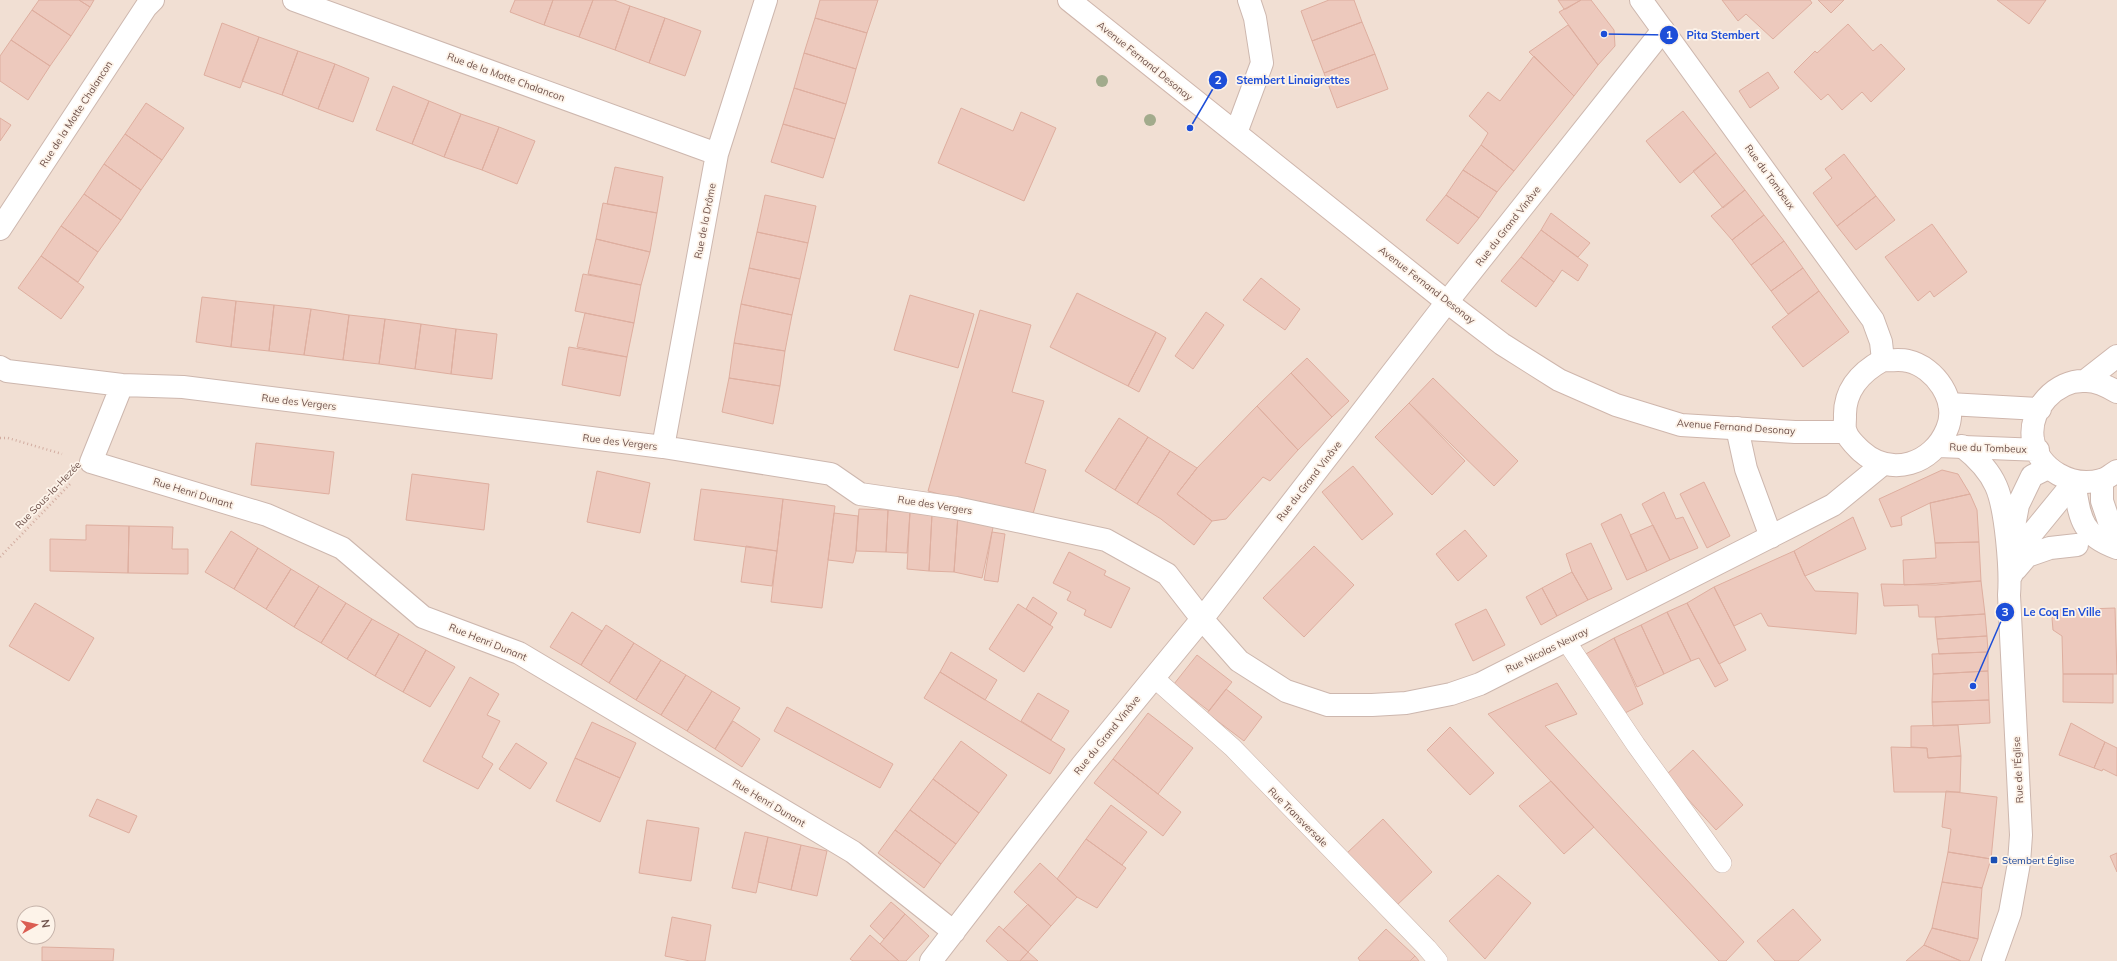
<svg xmlns="http://www.w3.org/2000/svg" width="2117" height="961" font-family="Mulish,sans-serif">
<rect width="100%" height="100%" fill="#faeee4"/>
<!-- residential -->
<path fill="#f1dfd3" fill-rule="evenodd" d="M0,0H2117V961H0ZM24,913H48V937H24Z"/>
<!-- building -->
<path fill="#edc9bd" stroke="#deae9f" d="M39,0H79L90,7L71,36L32,10Z
M79,0H94L90,7Z
M515,0H553L544,25L510,12Z
M553,0H593L579,37L544,25Z
M593,0H614L630,6L615,50L579,37Z
M820,0H878L867,33L815,18Z
M1329,0H1354L1362,22L1312,41L1301,11Z
M1558,0H1581L1566,9H1564Z
M1581,0H1591L1614,30L1615,46L1598,65L1559,12Z
M1722,0H1810L1812,3L1773,39L1746,14L1738,21Z
M1818,0H1844L1831,13Z
M1997,0H2046L2029,24Z
M630,6L665,18L649,63L615,50Z
M32,10L71,36L50,66L11,40Z
M665,18L701,31L685,76L649,63Z
M815,18L867,33L856,69L804,53Z
M1362,22L1375,54L1324,73L1312,41Z
M222,23L259,37L240,88L204,75Z
M1848,24L1873,51L1881,44L1905,69L1871,102L1862,92L1842,110L1828,94L1821,100L1794,72L1815,51L1817,53Z
M1568,25L1598,65L1574,96L1529,52Z
M259,37L298,51L282,95L242,81Z
M11,40L50,66L28,100L0,81V56Z
M298,51L335,64L318,109L282,95Z
M804,53L856,69L846,104L794,88Z
M1375,54L1388,89L1337,108L1324,73Z
M1534,56L1574,96L1514,171L1481,145L1488,133L1469,116L1488,92L1500,101Z
M335,64L369,78L353,122L318,109Z
M1768,72L1779,88L1750,108L1739,91Z
M393,86L429,101L412,144L376,130Z
M794,88L846,104L835,139L783,124Z
M429,101L461,114L444,157L412,144Z
M146,103L184,128L162,160L125,134Z
M961,108L1013,131L1021,112L1056,128L1024,201L938,163Z
M1683,111L1716,153L1680,183L1646,141Z
M461,114L499,127L482,170L444,157Z
M0,118L11,125L0,141Z
M783,124L835,139L823,178L771,162Z
M499,127L535,141L517,184L482,170Z
M125,134L162,160L141,190L104,164Z
M1481,145L1514,171L1497,192L1463,170Z
M1716,153L1745,190L1723,208L1693,171Z
M1844,154L1876,196L1837,226L1813,193L1832,178L1825,169Z
M104,164L141,190L121,220L84,194Z
M615,167L663,177L657,213L607,204Z
M1463,170L1497,192L1479,218L1446,195Z
M1745,190L1764,215L1732,240L1711,216Z
M84,194L121,220L98,252L61,226Z
M765,195L816,206L808,243L757,232Z
M1446,195L1479,218L1458,244L1426,220Z
M1876,196L1895,220L1856,250L1837,226Z
M603,203L657,213L650,252L596,239Z
M1551,213L1590,243L1578,257L1541,230Z
M1764,215L1784,241L1751,265L1732,240Z
M1932,224L1967,272L1934,297L1930,291L1918,301L1885,257Z
M61,226L98,252L78,282L41,256Z
M1541,230L1588,265L1578,281L1562,270L1554,282L1521,257Z
M757,232L808,243L800,279L749,268Z
M596,239L650,252L641,285L588,274Z
M1784,241L1803,268L1771,291L1751,265Z
M41,256L84,287L61,319L18,288Z
M1521,257L1554,282L1536,307L1501,281Z
M749,268L800,279L792,315L741,304Z
M1803,268L1819,291L1788,314L1771,291Z
M583,274L641,285L634,323L575,311Z
M1261,278L1300,309L1285,330L1243,300Z
M1819,291L1849,332L1803,367L1772,327Z
M1077,293L1156,332L1128,386L1050,347Z
M910,295L974,314L958,368L894,350Z
M202,297L236,301L231,347L196,342Z
M236,301L274,305L269,351L231,347Z
M741,304L792,315L785,351L734,343Z
M274,305L311,309L304,355L269,351Z
M311,309L349,315L343,360L304,355Z
M980,310L1031,325L1012,392L1044,401L1025,463L1046,470L1032,517L980,501L979,505L928,491Z
M1206,312L1224,325L1193,369L1175,356Z
M585,313L634,323L627,357L577,347Z
M349,315L385,319L379,364L343,360Z
M385,319L421,324L415,369L379,364Z
M421,324L456,329L451,374L415,369Z
M456,329L497,334L492,379L451,374Z
M1156,332L1166,338L1139,392L1128,386Z
M734,343L785,351L780,386L729,378Z
M569,347L627,357L620,396L562,385Z
M1307,358L1349,401L1332,417L1291,373Z
M1291,373L1332,417L1298,450L1257,406Z
M729,378L780,386L773,424L722,412Z
M1433,378L1518,461L1494,486L1409,403Z
M1409,403L1465,461L1432,495L1375,437Z
M1257,406L1298,450L1270,481L1263,477L1226,519L1212,521L1177,494L1197,468Z
M1119,418L1148,437L1115,490L1085,471Z
M1148,437L1170,451L1137,504L1115,490Z
M256,443L334,452L329,494L251,485Z
M1170,451L1197,468L1177,494L1212,521L1194,545L1161,519L1137,504Z
M1353,466L1393,514L1362,540L1322,492Z
M1942,470L1958,474L1970,494L1930,503L1901,517L1902,525L1891,527L1879,499Z
M597,471L650,483L640,533L587,522Z
M412,474L489,484L484,530L406,520Z
M1704,482L1730,536L1707,548L1680,494Z
M701,489L783,499L777,551L694,540Z
M1664,492L1676,519L1683,517L1698,548L1670,560L1642,504Z
M1970,494L1977,510L1979,542L1935,543L1930,503Z
M783,499L835,506L822,608L771,602Z
M859,509L888,510L886,552L856,551Z
M888,510L910,512L907,553L886,552Z
M910,512L932,514L929,571L907,569Z
M834,513L858,516L856,551L853,563L828,560Z
M932,514L958,515L954,572L929,571Z
M1621,514L1647,571L1627,580L1601,524Z
M958,515L994,523L982,578L954,572Z
M1853,517L1866,549L1805,576L1794,551Z
M86,525L129,526L128,573L50,571V539L86,540Z
M1653,525L1670,560L1647,571L1630,535Z
M129,526L173,527L172,549H188V574L128,573Z
M1465,530L1487,556L1458,581L1436,554Z
M231,531L258,548L234,589L205,572Z
M992,532L1005,534L998,582L984,580Z
M1979,542L1981,581L1904,585L1903,560L1936,558L1935,543Z
M1591,543L1612,589L1588,600L1572,572L1566,554Z
M746,546L777,551L772,586L741,582Z
M1314,546L1354,585L1304,637L1263,598Z
M258,548L291,569L266,609L234,589Z
M1794,551L1805,576L1815,591L1858,593L1856,634L1768,626L1761,613L1734,626L1714,587Z
M1069,552L1106,571L1104,575L1130,588L1111,628L1084,615L1086,610L1067,600L1071,592L1053,583Z
M291,569L319,586L294,627L266,609Z
M1572,572L1588,600L1557,616L1542,588Z
M1981,581L1985,614L1935,617H1919L1918,605L1884,606L1881,584L1936,585Z
M319,586L346,603L321,643L294,627Z
M1714,587L1746,650L1719,664L1687,603Z
M1542,588L1557,616L1541,625L1526,597Z
M1033,597L1057,613L1050,625L1026,609Z
M35,603L94,638L69,681L9,646Z
M346,603L372,619L347,659L321,643Z
M1687,603L1728,680L1715,687L1699,658L1691,661L1667,612Z
M1018,604L1053,627L1024,672L989,649Z
M2115,608L2117,674H2063L2062,636L2053,630L2052,618L2059,610Z
M1486,609L1505,645L1473,661L1455,624Z
M572,612L602,631L581,665L550,647Z
M1667,612L1691,661L1664,674L1641,625Z
M1985,614L1987,636L1937,639L1935,617Z
M372,619L399,634L375,676L347,659Z
M606,625L634,643L609,683L581,665Z
M1641,625L1664,674L1637,687L1614,638Z
M399,634L426,650L403,692L375,676Z
M1987,636L1988,652L1939,654L1937,639Z
M1614,638L1643,704L1621,715L1584,655Z
M634,643L661,660L636,700L609,683Z
M426,650L455,667L430,707L403,692Z
M951,652L997,680L985,700L940,672Z
M1988,652V671L1933,674L1932,654Z
M1197,655L1232,682L1209,711L1174,684Z
M661,660L686,675L661,715L636,700Z
M1988,671L1989,700L1932,702L1933,674Z
M940,672L1065,749L1050,774L924,698Z
M2063,674H2113V703L2063,702Z
M686,675L712,691L687,731L661,715Z
M470,677L499,694L487,715L500,721L482,757L493,764L478,789L423,761Z
M1557,683L1577,714L1545,726L1744,942L1726,961H1719L1488,714Z
M1226,689L1262,717L1244,741L1207,713Z
M712,691L740,708L715,749L687,731Z
M1038,693L1069,711L1051,740L1021,721Z
M1989,700L1990,723L1933,726L1932,702Z
M787,707L893,764L880,788L774,731Z
M1148,713L1193,748L1158,794L1113,759Z
M733,721L760,739L742,767L715,749Z
M592,722L636,743L620,778L575,758Z
M2071,723L2105,742L2094,768L2059,755Z
M1958,725L1961,756L1928,758L1927,748L1911,747V726Z
M1450,727L1494,773L1470,795L1427,750Z
M961,741L1007,775L979,813L933,779Z
M2105,742L2117,748V776L2103,769L2102,771L2094,768Z
M516,743L547,763L530,789L499,769Z
M1891,747L1927,748L1928,758L1961,756L1960,792H1894Z
M1693,750L1743,805L1716,830L1666,775Z
M575,758L620,778L600,822L556,801Z
M1113,759L1181,812L1163,836L1094,783Z
M933,779L979,813L956,844L910,810Z
M1551,781L1594,827L1564,854L1519,806Z
M1946,791L1997,797L1991,859L1948,852L1951,829L1942,827Z
M97,799L137,816L129,833L89,816Z
M1111,805L1147,832L1122,865L1086,839Z
M910,810L956,844L941,864L895,830Z
M1383,819L1432,872L1396,906L1347,853Z
M647,820L699,828L691,881L639,873Z
M895,830L941,864L924,888L878,853Z
M745,832L768,837L756,893L732,888Z
M768,837L801,845L791,890L758,882Z
M1086,839L1126,868L1097,908L1077,897L1057,879Z
M801,845L827,851L817,896L791,890Z
M1948,852L1991,859L1982,888L1942,882Z
M2117,853V872L2110,856Z
M1040,863L1077,897L1051,926L1014,892Z
M1498,875L1531,903L1485,959L1449,921Z
M1942,882L1982,888L1978,939L1932,928Z
M891,902L905,914L884,939L870,926Z
M1028,904L1051,926L1028,952L1003,930Z
M1793,909L1821,940L1798,961H1775L1757,941Z
M905,914L929,936L906,961H899L880,944Z
M672,917L711,925L705,961H690L665,956Z
M999,926L1028,952L1020,961H1008L986,941Z
M1932,928L1978,939L1969,961H1961L1924,945Z
M1386,929L1415,956L1410,961H1360L1358,958Z
M870,935L899,961H853L850,959Z
M1924,945L1961,961H1906Z
M42,947L114,949L113,961H42Z
M1028,952L1038,961H1020Z
M1415,956L1419,961H1410Z"/>
<g fill="none" stroke-linecap="round" stroke-linejoin="round">
<!-- service casing -->
<g stroke="#cdb7ae" stroke-width="20">
<path id="service" d="M1566,641L1636,745L1722,863
M1153,677L1233,748L1427,948L1438,961"/>
</g>
<!-- minor casing -->
<g stroke="#cdb7ae" stroke-width="24">
<path id="minor" d="M294,0L717,154
M1236,133L1262,63L1255,18L1249,0
M0,229L146,7L153,0
M0,367L7,371L122,385L183,387L663,447L831,474L860,494L956,508L1106,540L1167,574L1202,619L1239,661L1286,691L1328,705H1372L1406,703L1451,694L1480,684L1833,505L1883,464
M122,385L91,462L267,515L342,548L423,617L519,653L853,852L954,932
M1737,428L1746,469L1771,537
M663,447L717,154L766,0
M2102,480V501L2117,545
M2074,482C2080,517 2080,535 2117,548
M931,961L1083,764L1202,619L1447,302L1663,30"/>
</g>
<!-- tertiary casing -->
<g stroke="#cdb7ae" stroke-width="24">
<path id="tertiary" d="M1641,0L1873,320L1881,342L1883,360
M1962,446C1976,457 1989,470 1996,486C2006,508 2011,570 2009,595L2021,835L2019,863L2010,913L1993,961
M2012,537L2018,505L2032,476L2048,468
M2016,569L2027,556L2050,548L2077,545
M2011,576L2029,537L2074,482"/>
</g>
<!-- secondary casing -->
<g stroke="#cfb6ac" stroke-width="24">
<path id="secondary" d="M1069,0L1447,302L1502,344L1559,380L1616,405L1681,425L1795,432H1846
M1883,360C1891,361 1900,359 1908,361C1935,367 1959,401 1947,429C1933,464 1891,478 1861,451C1856,446 1848,439 1846,432C1844,428 1845,421 1845,417C1844,390 1861,372 1883,360Z
M2085,381L2117,356
M2117,392C2107,386 2097,381 2086,381C2056,379 2028,410 2033,440C2039,470 2072,488 2101,480C2107,479 2112,474 2117,471
M1949,404L2040,409
M1938,446L2038,450"/>
</g>
<!-- path -->
<path stroke="#d2ada1" stroke-width="2.5" stroke-dasharray="1 3" stroke-linecap="butt" d="M0,438H8L62,454
M0,557L72,482"/>
<!-- service -->
<use href="#service" stroke="#fff" stroke-width="19"/>
<!-- minor -->
<use href="#minor" stroke="#fff" stroke-width="22"/>
<!-- tertiary -->
<use href="#tertiary" stroke="#fff" stroke-width="22"/>
<!-- secondary -->
<use href="#secondary" stroke="#fff" stroke-width="22"/>
</g>
<!-- trees -->
<g fill="#a2ab8c">
<circle cx="1102" cy="81" r="6"/>
<circle cx="1150" cy="120" r="6"/>
</g>
<!-- markers -->
<rect fill="#1a4fb4" stroke="#fdf3e9" stroke-width="1.5" x="1990" y="856" width="8" height="8" rx="2"/>
<g text-anchor="middle" dominant-baseline="central" stroke-width="3.5" stroke-linejoin="round" paint-order="stroke">
<!-- street labels -->
<g font-size="10" fill="#70534c" stroke="#fdf3e9">
<text transform="translate(1145 61) rotate(39)">Avenue Fernand Desonay</text>
<text transform="translate(506 77) rotate(20)">Rue de la Motte Chalancon</text>
<text transform="translate(76 114) rotate(-57)">Rue de la Motte Chalancon</text>
<text transform="translate(1770 177) rotate(54)">Rue du Tombeux</text>
<text transform="translate(705 221) rotate(-79)">Rue de la Drôme</text>
<text transform="translate(1508 226) rotate(-52)">Rue du Grand Vinâve</text>
<text transform="translate(1427 285) rotate(38)">Avenue Fernand Desonay</text>
<text transform="translate(299 402) rotate(7)">Rue des Vergers</text>
<text transform="translate(1736 427) rotate(4)">Avenue Fernand Desonay</text>
<text transform="translate(620 442) rotate(7)">Rue des Vergers</text>
<text transform="translate(1988 448) rotate(2)">Rue du Tombeux</text>
<text transform="translate(1309 481) rotate(-52)">Rue du Grand Vinâve</text>
<text transform="translate(193 493) rotate(17)">Rue Henri Dunant</text>
<text transform="translate(48 495) rotate(-46)">Rue Sous-la-Hezée</text>
<text transform="translate(935 505) rotate(9)">Rue des Vergers</text>
<text transform="translate(488 642) rotate(22)">Rue Henri Dunant</text>
<text transform="translate(1547 650) rotate(-26)">Rue Nicolas Neuray</text>
<text transform="translate(1107 735) rotate(-51)">Rue du Grand Vinâve</text>
<text transform="translate(2018 770) rotate(-93)">Rue de l'Église</text>
<text transform="translate(769 803) rotate(31)">Rue Henri Dunant</text>
<text transform="translate(1298 817) rotate(45)">Rue Transversale</text>
</g>
<!-- transit labels -->
<g font-size="10" fill="#164399" stroke="#fdf3e9" text-anchor="start">
<text x="2002" y="860">Stembert Église</text>
</g>
</g>
<!-- callouts -->
<path fill="none" stroke="#1d4ed8" stroke-width="1.5" d="M1604 34L1669 35M1190 128L1218 80M1973 686L2005 612"/>
<g fill="#1d4ed8" stroke="#fdf3e9" stroke-width="1.5">
<circle cx="1604" cy="34" r="4"/>
<circle cx="1190" cy="128" r="4"/>
<circle cx="1973" cy="686" r="4"/>
<circle cx="1669" cy="35" r="10"/>
<circle cx="1218" cy="80" r="10"/>
<circle cx="2005" cy="612" r="10"/>
</g>
<g font-size="12" text-anchor="middle" font-weight="bold" fill="#fff">
<text x="1669" y="39">1</text>
<text x="1218" y="84">2</text>
<text x="2005" y="616">3</text>
</g>
<g font-size="11" text-anchor="middle" font-weight="bold" fill="#1d4ed8" stroke="#fdf3e9" stroke-width="3.5" stroke-linejoin="round" paint-order="stroke">
<text x="1723" y="39">Pita Stembert</text>
<text x="1293" y="84">Stembert Linaigrettes</text>
<text x="2062" y="616">Le Coq En Ville</text>
</g>
<!-- north arrow -->
<g transform="translate(36 925) rotate(82)"><circle r="19" fill="#fdf3e9" stroke="#c5b3aa"/>
<path d="M0-3L7 15L0 10L-7 15Z" fill="#db5d52"/>
<text y="-6" font-size="11" font-weight="bold" text-anchor="middle" fill="#70534c">N</text>
</g>
</svg>
